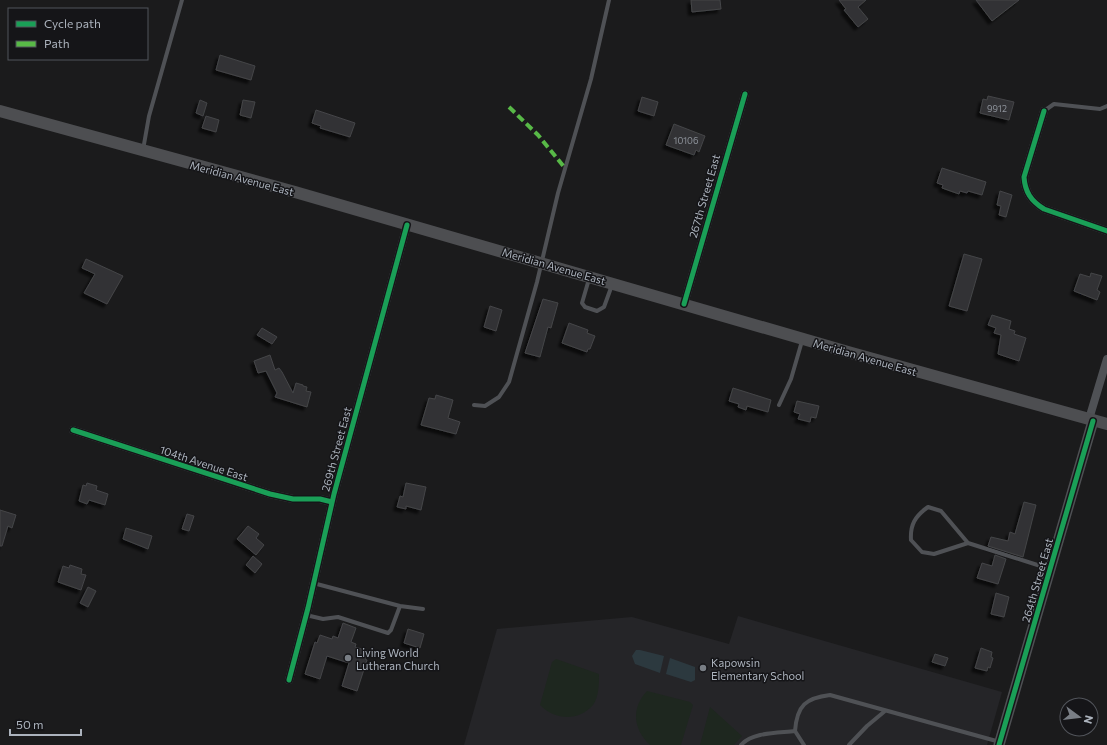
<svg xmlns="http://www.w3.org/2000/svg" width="1107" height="745" font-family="Commissioner,sans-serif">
<defs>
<filter id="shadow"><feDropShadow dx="-3.5" dy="3.5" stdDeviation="1" flood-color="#0009"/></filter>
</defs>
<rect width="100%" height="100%" fill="#1b1b1c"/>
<!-- built -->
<path fill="#252528" d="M738,616L1002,692L987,745H464L497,629L632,617L729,644Z"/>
<!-- green -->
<path fill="#1e271f" d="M556,659L599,674C599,683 599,697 593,705C578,722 555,720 540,705L552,662Z
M647,691L690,702L693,705L681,745H650C633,729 631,708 647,691Z
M710,707L742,736L734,745H700Z"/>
<!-- water -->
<path fill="#2c393f" d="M636,650H640L664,656L660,673L635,664L632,656Z
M670,658L695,667V680L691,682L666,674Z"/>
<!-- building -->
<path fill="#333334" stroke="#444548" filter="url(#shadow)" d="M691,0H720L721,9L692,12Z
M839,0H866L858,7L868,19L858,27L844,10L846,9Z
M976,0H1019L992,21Z
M220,55L255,66L251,80L216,70Z
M988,96L1014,102L1009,120L980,113L983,99L987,100Z
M642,97L658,102L654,116L638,111Z
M200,100L207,103L203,116L196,113Z
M243,100L255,102L251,118L240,115Z
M316,110L355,123L350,137L320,128L321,126L312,123Z
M206,116L219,120L216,132L202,128Z
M674,124L705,136L699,152L696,150L694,155L666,145Z
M942,168L986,182L982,195L968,191L967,193L960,191L959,194L942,188L943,185L937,183Z
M1000,191L1012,195L1006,217L999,215L1001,206L997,205Z
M964,254L982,259L967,311L949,306Z
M86,259L123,276L107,304L84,293L95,274L82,268Z
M1091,273L1102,276L1097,290L1100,292L1097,300L1074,291L1080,274L1090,277Z
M543,299L558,303L551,328L548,327L540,357L525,353Z
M490,306L502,310L496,331L484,327Z
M992,315L1011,321L1009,329L1015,331L1014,334L1026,338L1019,361L998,354L1001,335L994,333L996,328L988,325Z
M569,323L588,330L587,333L595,336L590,349H588L587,352L562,343Z
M262,328L277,337L272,344L257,335Z
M270,355L275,370L279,368L282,372L293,393L296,383L303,385V386L307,387L306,391L311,392L307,407L275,397L277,393L266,371L258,373L254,361Z
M733,388L771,400L768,412L747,406L746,410L738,407L739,404L729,401Z
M436,395L453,400L448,418L460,422L456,434L421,425L429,398L435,399Z
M797,401L819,406L816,418L811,417L810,422L798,419L800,414L794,412Z
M87,483L97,486L96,490L108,494L105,505L89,500L87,504L79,501L83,485L86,486Z
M406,483L426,487L421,510L406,506V509L397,507L400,496L403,497Z
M1024,502L1036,505L1023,557L988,546L991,537L1008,541L1010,532L1015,534Z
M0,510L16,515L12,528L8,526L2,546H0Z
M187,514L194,516L189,531L182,529Z
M248,526L259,534L256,538L264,545L256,555L237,539Z
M126,528L152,536L148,549L123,539Z
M995,555L1006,559L998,584L977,578L982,563L992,566Z
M253,556L262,564L255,573L246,565Z
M70,565L82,569L81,574L86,575L81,590L58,582L63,566L69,568Z
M88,587L96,591L88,607L80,603Z
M996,593L1009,597L1004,617L991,614Z
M343,623L356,628L351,642L356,644L355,647L368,651L365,659L367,660L357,691L342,686L349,663L327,656L320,679L305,674L315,642L317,643L320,635L332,639L333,636L338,638Z
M408,629L424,634L420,648L404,643Z
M981,648L992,652L991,657L993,658L990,668L988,667L987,671L975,668Z
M935,654L948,658L945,666L932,662Z"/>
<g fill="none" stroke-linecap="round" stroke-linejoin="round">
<!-- lane -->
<path stroke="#4f5155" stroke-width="4" d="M1044,111L1054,104L1100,109L1107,106
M143,150L149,116L182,0
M589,279L582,303L585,307L597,311L604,307L612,285
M474,405L485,406L499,397L509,382L537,282L558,193L591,79L609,0
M779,405L791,379L802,341
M968,543L934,554L922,552L911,540C910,525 915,516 928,507L941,511L968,543L1050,569
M313,583L400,606L423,609
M306,615L323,619L338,617L388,633L391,630L400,606
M795,731L804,745
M741,745C752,732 779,733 795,731C797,705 806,698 830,695L1000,742
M849,745L867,726L885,711"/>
<!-- street -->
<path stroke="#4f5155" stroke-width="8" d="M1044,111L1024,177C1025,192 1031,201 1044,209L1107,231
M684,304L745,94
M1089,419L1107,359
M73,430L270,494L293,499H320L332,502
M289,680L308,608L334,494L407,225"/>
<!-- secondary -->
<path stroke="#4e5053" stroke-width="11" d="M999,745L1093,421"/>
<!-- primary -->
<path stroke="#4d4e51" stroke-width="12" d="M0,111L295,192L848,352L1107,424"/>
<!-- quiet -->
<path stroke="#58b947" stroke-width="4" stroke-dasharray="8 4" stroke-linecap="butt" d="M509,107L538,135L565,168"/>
<!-- cycleway casing -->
<g stroke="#151518" stroke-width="8">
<path id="cycleway" d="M1044,111L1024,177C1025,192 1031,201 1044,209L1107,231
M684,304L745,94
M73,430L270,494L293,499H320L332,502
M289,680L308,608L334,494L407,225
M999,745L1093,421"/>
</g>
<!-- cycleway -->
<use href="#cycleway" stroke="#1a9f57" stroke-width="5"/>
</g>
<!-- markers -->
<g fill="#797e85" stroke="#151518" stroke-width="1.5">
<circle cx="348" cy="658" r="4"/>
<circle cx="703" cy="668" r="4"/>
</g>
<g text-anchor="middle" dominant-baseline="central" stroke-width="3" stroke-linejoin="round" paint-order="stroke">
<!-- number labels -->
<g font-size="9" fill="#8e939b">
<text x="997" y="108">9912</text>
<text x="686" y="140">10106</text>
</g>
<!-- street labels -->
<g font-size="11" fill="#acb3bd" stroke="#151518">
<text transform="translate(242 178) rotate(15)">Meridian Avenue East</text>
<text transform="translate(704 196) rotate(-74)">267th Street East</text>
<text transform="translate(554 266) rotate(16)">Meridian Avenue East</text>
<text transform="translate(865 357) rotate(16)">Meridian Avenue East</text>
<text transform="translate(336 449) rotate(-75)">269th Street East</text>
<text transform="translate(204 463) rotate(18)">104th Avenue East</text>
<text transform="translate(1037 580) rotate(-74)">264th Street East</text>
</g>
<!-- poi labels -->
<g font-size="11" fill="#acb3bd" stroke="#151518" text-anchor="start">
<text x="356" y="652">Living World<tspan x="356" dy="13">Lutheran Church</tspan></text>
<text x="711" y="662">Kapowsin<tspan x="711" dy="13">Elementary School</tspan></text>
</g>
</g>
<!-- legend -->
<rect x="8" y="8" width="140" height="52" fill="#151518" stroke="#51545a"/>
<rect x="16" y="21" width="20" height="6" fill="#1a9f57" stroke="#51545a"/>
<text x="44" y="28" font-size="12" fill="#acb3bd">Cycle path</text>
<rect x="16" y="41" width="20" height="6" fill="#58b947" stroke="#51545a"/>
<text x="44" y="48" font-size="12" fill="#acb3bd">Path</text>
<!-- north arrow -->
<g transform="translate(1079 717) rotate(105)"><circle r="19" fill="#151518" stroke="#51545a"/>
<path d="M0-3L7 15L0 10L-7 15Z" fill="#797e85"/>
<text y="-6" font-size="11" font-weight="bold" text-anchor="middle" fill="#acb3bd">N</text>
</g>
<!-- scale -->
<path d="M10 729v6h71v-6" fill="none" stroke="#acb3bd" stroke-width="2"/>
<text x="16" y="729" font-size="12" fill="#acb3bd" stroke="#151518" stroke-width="3" paint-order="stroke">50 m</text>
</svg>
